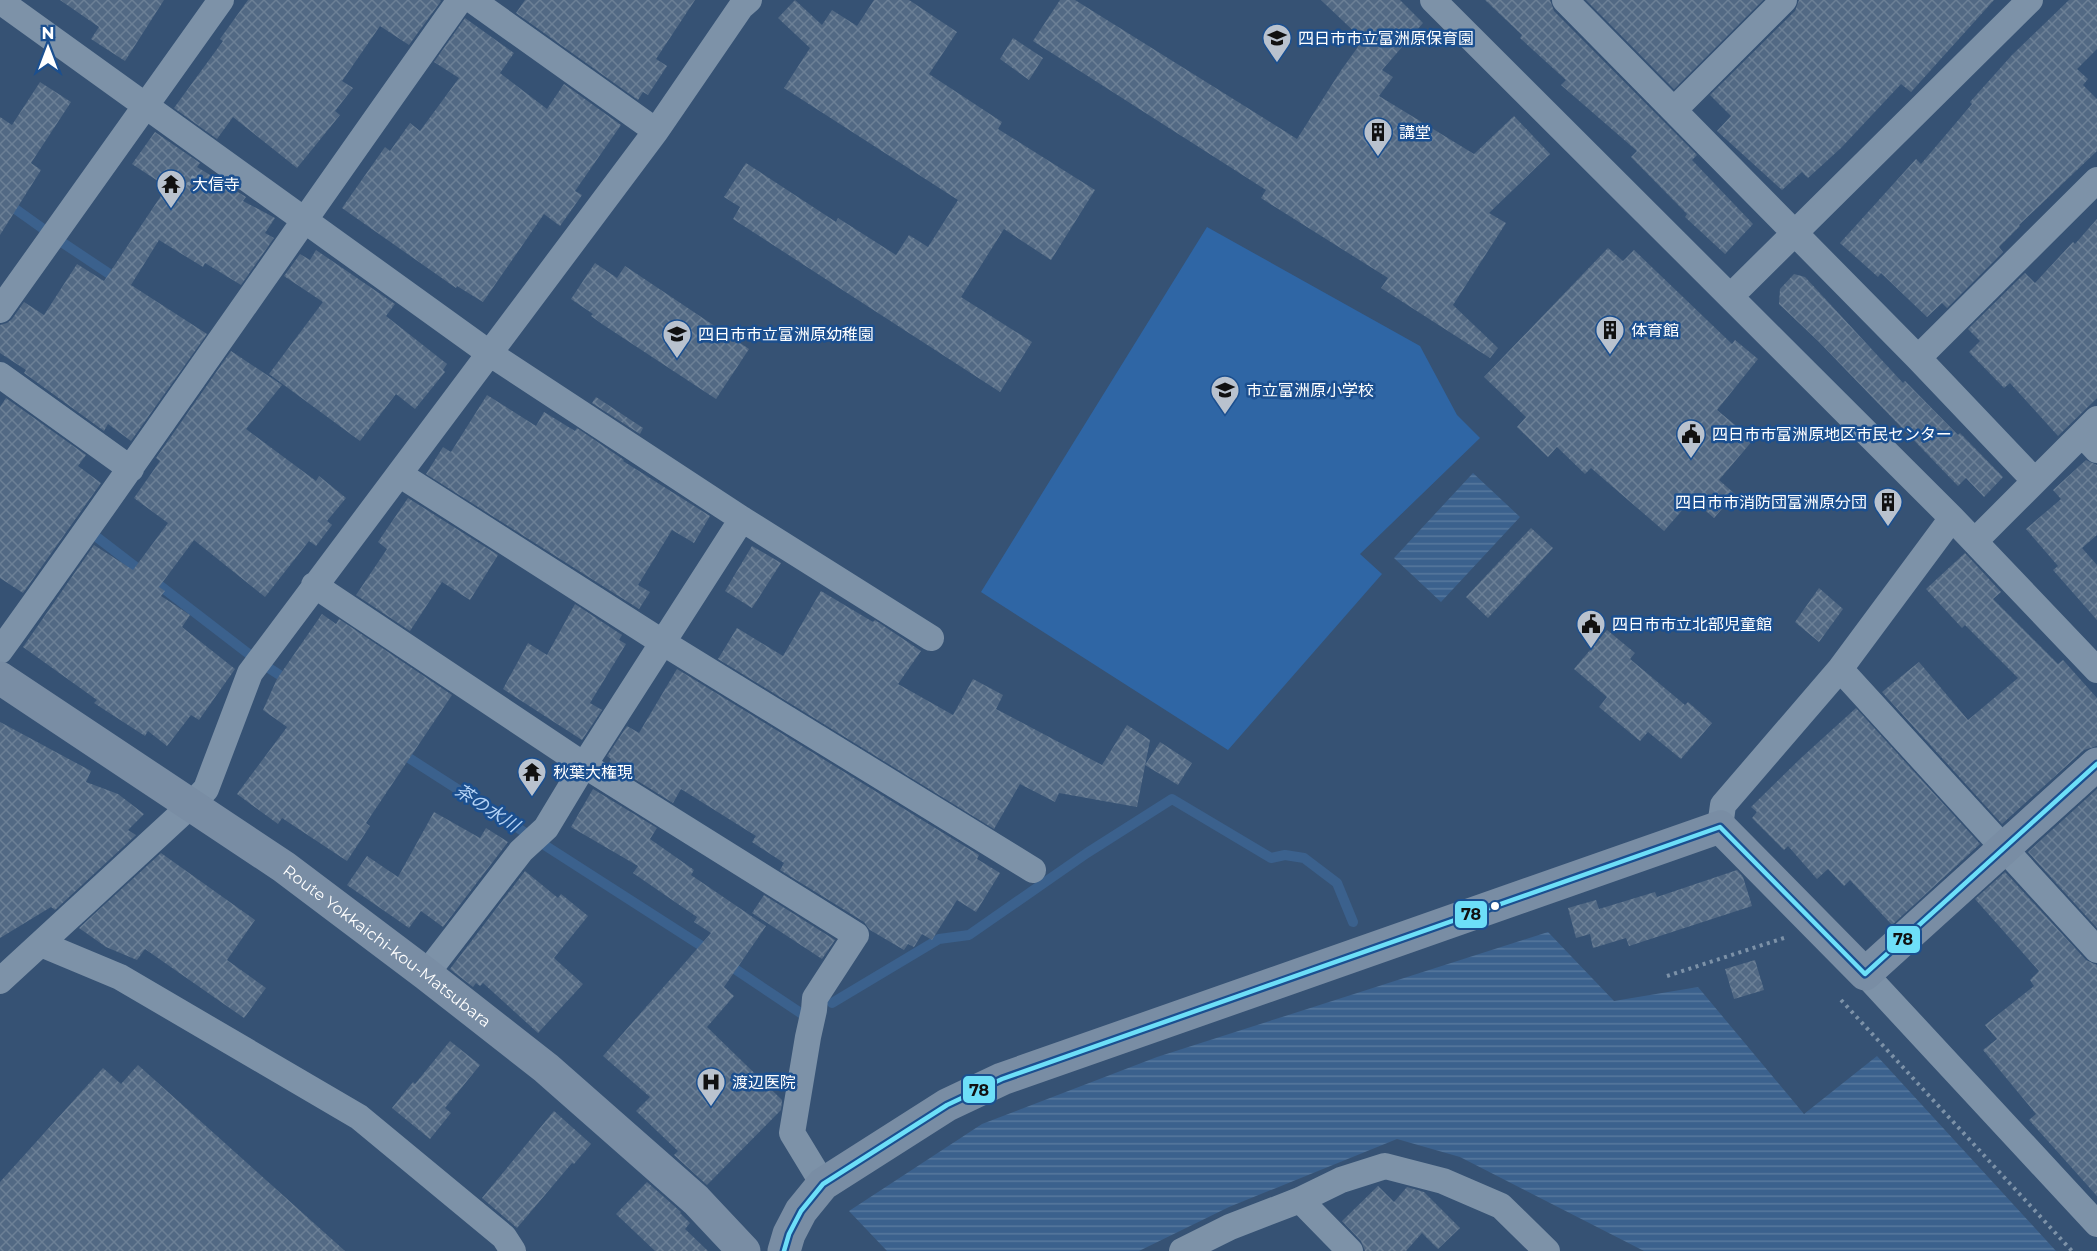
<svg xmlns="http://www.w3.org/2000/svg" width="2097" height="1251" font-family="Montserrat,'Noto Sans JP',sans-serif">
<defs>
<pattern id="water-rules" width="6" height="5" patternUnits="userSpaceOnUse" patternTransform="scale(1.5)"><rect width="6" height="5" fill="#3b618d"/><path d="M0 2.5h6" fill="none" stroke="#58799e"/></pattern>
<pattern id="building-cross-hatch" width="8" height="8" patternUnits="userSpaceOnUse" patternTransform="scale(1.5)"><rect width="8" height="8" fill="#526984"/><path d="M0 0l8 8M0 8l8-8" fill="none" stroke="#6c8096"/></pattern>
</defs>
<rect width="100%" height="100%" fill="#365274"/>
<!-- pitch -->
<path fill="#2f66a5" d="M1207,227L1420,346L1457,415L1480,438L1360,554L1382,574L1228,750L981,592Z"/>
<!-- water -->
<path fill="url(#water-rules)" d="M1473,473L1520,517L1441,602L1394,558Z
M1548,932L1614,1001L1698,987L1804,1114L1877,1056L2056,1251H1644L1460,1157L1397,1139L1229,1207L1139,1251H887L849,1211L982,1124L1157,1057Z"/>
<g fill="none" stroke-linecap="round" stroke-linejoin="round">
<!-- stream -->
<path stroke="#3b618d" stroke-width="10" d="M0,198L42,228
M63,243L120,281
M98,538L258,661L292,683
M398,751L711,952
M726,963L805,1016
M832,1003L939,939L969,935L1087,853L1172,799L1271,858L1285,855L1304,858L1337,883L1353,922"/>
</g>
<!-- building -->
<path fill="url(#building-cross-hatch)" d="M60,0H164L125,61L91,39L99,27Z
M248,0H440L441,1L409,45L380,26L342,81L353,88L335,111L340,115L297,168L233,117L217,139L174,108L223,41L220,39Z
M525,0H695L656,59L667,66L648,95L643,92L638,100L516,13Z
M795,0L822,25L832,10L857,26L874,0H909L957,32L929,74L1002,122L998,129L1095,190L1051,260L1004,229L961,297L1032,342L1000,392L733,219L740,207L724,197L746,163L836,222L838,218L896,255L909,235L928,247L958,200L784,88L810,48L778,18Z
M1060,0H1075L1297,139L1342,69L1363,40L1321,0H1400L1423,23L1382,70L1393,77L1379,96L1474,154L1514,116L1550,154L1489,213L1506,223L1453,305L1498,348L1490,358L1381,288L1388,278L1261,198L1266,190L1033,41Z
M1485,0H1550L1554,11L1697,155L1692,160L1753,224L1725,254L1685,217L1687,214L1631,157L1637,151L1561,85L1566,80L1520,38L1522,35Z
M1586,0H1763L1674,89Z
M1799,0H1994L1911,92L1901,84L1841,148L1808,178L1802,172L1782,190L1717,131L1731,116L1710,95L1795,11Z
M2069,0H2097V49L2077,69L2088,79L2083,85L2097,99V151L2019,225L2020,226L1999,247L2003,252L1947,308L1942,303L1927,317L1881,273L1878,277L1840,243L1916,159L1921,164L1972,104L1970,102L2012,55Z
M465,18L514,53L500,73L547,109L564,84L621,125L575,191L582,195L560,226L544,214L483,302L457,286L456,288L342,208L385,147L390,151L410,123L420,131L459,78L434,62Z
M1013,38L1043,58L1029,80L1000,59Z
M40,82L71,102L31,163L41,170L0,235V117L12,125Z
M155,132L200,163L197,167L246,197L243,201L275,218L265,233L274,238L241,285L205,263L203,267L159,240L131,285L207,334L131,441L108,424L104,431L24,373L26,370L0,353V325L7,323L12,319L24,302L44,315L77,264L104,281L167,187L132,164Z
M2097,219V398L2058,436L2010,383L2004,388L1969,352L1980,341L1968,329L2025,273L2035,283L2073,242L2075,244Z
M1608,248L1623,261L1634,250L1732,344L1735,340L1758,359L1717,410L1753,440L1719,480L1735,494L1714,518L1692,499L1664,531L1591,468L1585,474L1557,447L1548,457L1517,427L1526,417L1484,377Z
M316,250L395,304L386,316L447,364L443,370L445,372L415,409L396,394L360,441L269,374L323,302L284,276L300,254L310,260Z
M595,263L617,278L625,266L749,349L716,399L602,324L591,316L593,314L571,299Z
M1794,274L1805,277L1903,383L1905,381L1958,435L1960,433L2003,477L1984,497L1966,478L1958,486L1818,341L1779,304L1780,289Z
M231,351L282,385L246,429L316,481L319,476L346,498L327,521L332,525L316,546L309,541L265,597L194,540L159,587L165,591L161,596L190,615L182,627L235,669L199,720L191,715L167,746L148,731L145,736L94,703L97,700L23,647L94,545L133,570L168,523L134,498L160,461L156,458Z
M487,395L536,426L544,412L575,431L577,428L624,460L623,461L710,516L694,543L672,530L638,585L650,592L639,609L426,474L443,447L451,452Z
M596,397L643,428L640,434L592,403Z
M6,398L86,455L78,466L101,483L23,593L0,578V407Z
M2086,460L2097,465V535L2082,548L2097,565V620L2053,570L2058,566L2026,529L2061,499L2053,490Z
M408,498L498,555L470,600L442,582L410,631L356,595L387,549L378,542Z
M1531,528L1553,548L1488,618L1466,597Z
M752,546L781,563L752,608L725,591Z
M1965,553L2001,592L1993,599L2058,664L2063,660L2097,698V746L2084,750L2002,824L1882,692L1919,662L1968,720L2018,678L1965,625L1962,628L1926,589Z
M1819,588L1843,609L1819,642L1795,622Z
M821,591L873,622L875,620L921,651L898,684L953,715L973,679L1003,695L996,709L1102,765L1127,725L1150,740L1137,807L1059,793L1055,802L1020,784L994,829L718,659L737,628L783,656Z
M575,604L622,635L619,640L626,644L590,703L602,710L582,740L503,689L528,643L547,655Z
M322,614L336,624L339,619L452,695L366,823L370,826L347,861L282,818L278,824L237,794L287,727L263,710L277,679Z
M1607,630L1635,653L1630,659L1685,705L1688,702L1712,723L1681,759L1648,732L1640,741L1599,707L1607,697L1574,669Z
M677,669L979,855L977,859L1000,873L976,912L957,900L932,940L922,934L914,947L908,944L904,950L870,930L864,922L780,870L784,863L752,842L756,836L681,789L673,803L609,763L611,759L607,756L627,726L639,733Z
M1856,708L1980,844L1892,925L1850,880L1844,886L1828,869L1817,879L1788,846L1784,850L1752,818L1757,812L1751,807L1801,758Z
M0,722L91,771L86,782L118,794L144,814L128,830L136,835L55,910L51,907L0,938Z
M1160,742L1192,763L1178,785L1145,765Z
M593,789L657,828L650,839L694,870L691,875L766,926L724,987L734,996L707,1027L782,1100L781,1110L707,1185L674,1155L678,1151L636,1111L650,1097L603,1056L711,933L694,922L697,917L633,873L638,866L571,827Z
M2097,789V928L2028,852Z
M434,812L480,838L486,828L508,842L443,927L421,911L409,928L347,885L367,856L398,877Z
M161,853L255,920L227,960L266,988L244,1018L145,949L137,960L106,947L79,928Z
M1737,870L1743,877L1752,906L1629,946L1626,938L1593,948L1590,934L1576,938L1568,908L1596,900L1599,909L1655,892L1657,897Z
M525,871L558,898L561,894L588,916L554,958L583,984L538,1033L483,983L480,986L476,983L473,987L450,969Z
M2005,872L2086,960L2097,965V1196L2029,1120L2036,1114L1983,1050L1997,1039L1985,1025L2034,986L2030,980L2039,971L1975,899Z
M764,895L835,940L822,959L752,913Z
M1755,960L1764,990L1734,999L1725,969Z
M450,1041L480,1065L445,1108L451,1113L430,1139L392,1108L413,1082L415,1084Z
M138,1065L345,1251H0V1182L103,1068L121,1084Z
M554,1111L591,1144L574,1164L572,1163L517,1228L482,1198Z
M647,1182L681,1212L680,1213L690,1223L685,1229L708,1251H655L616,1214Z
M1378,1186L1394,1202L1407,1187L1424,1192L1460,1228L1438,1249L1422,1233L1406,1251H1365L1361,1241L1342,1221Z"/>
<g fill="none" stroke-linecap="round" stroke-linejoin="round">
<!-- path -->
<path stroke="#7d92a8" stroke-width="4" stroke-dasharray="3 4.5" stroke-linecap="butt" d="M188,185L194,176
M1667,976L1784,938
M1841,1000L2072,1251"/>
<!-- minor -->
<path stroke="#7d92a8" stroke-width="26" d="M472,0L656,131
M1433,0L1952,518L2097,670
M1565,0L1918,358L2035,481
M0,1L489,353L742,519L931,638
M1674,110L1784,0
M1731,296L2030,0
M0,310L221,0
M1918,358L2097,180
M0,375L131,469
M2082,434L2097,450
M399,474L662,642L1033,870
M1975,541L2097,419
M314,585L584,765L856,935L815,998L814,1010L808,1037L792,1133L823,1184
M0,651C156,435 306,216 460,0
M1840,669L2097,950
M1720,827L1723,805L1840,669L1952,518
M41,944L120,977L359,1117L504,1237L513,1251
M426,974L521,851L546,828L584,765L742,519
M1865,974L2097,1224
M0,981L190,806L206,789L250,673L656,131L741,7L749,0
M1300,1200L1350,1251
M1182,1251L1230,1227L1300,1200L1341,1180L1385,1166L1443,1181L1501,1206L1547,1251"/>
<!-- secondary -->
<g stroke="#798da4" stroke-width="33">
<path id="s1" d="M0,678L284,867L426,974L546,1068L696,1200L744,1251"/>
<path d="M784,1251L789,1234L801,1211L823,1184L947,1105L1002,1079L1720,827L1865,974L2097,764"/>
</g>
<!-- bus-1 casing -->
<g stroke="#1b4f8f" stroke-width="9">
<path id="bus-1" d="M784,1251L789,1234L801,1211L823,1184L947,1105L1002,1079L1720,827L1865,974L2097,764"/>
</g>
<!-- bus-1 -->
<use href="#bus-1" stroke="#6ddff8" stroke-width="4.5"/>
</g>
<!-- icons -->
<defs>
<g id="school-pin" transform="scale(1.5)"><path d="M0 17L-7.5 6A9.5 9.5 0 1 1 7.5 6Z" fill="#b9c2ce" stroke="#1b4f8f"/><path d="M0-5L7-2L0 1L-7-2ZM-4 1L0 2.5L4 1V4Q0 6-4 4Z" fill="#111"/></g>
<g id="building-pin" transform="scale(1.5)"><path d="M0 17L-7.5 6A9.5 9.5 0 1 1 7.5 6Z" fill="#b9c2ce" stroke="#1b4f8f"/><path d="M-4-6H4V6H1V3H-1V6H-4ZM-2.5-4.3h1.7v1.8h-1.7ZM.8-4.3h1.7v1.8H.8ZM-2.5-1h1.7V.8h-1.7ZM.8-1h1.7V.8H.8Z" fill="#111"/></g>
<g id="temple-pin" transform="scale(1.5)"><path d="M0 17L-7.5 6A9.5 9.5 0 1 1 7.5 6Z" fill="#b9c2ce" stroke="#1b4f8f"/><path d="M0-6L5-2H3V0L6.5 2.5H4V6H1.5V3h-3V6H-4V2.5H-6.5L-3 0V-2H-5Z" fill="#111"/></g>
<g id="civic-pin" transform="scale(1.5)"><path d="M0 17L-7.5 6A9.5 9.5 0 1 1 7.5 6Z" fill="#b9c2ce" stroke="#1b4f8f"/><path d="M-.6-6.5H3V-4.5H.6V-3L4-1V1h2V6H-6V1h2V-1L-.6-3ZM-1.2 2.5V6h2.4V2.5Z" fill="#111"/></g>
<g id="hospital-pin" transform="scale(1.5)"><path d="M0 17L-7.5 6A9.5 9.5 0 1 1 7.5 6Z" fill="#b9c2ce" stroke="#1b4f8f"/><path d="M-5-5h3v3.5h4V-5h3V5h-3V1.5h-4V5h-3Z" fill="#111"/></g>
</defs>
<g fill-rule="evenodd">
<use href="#school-pin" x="1277" y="38"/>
<use href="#building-pin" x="1378" y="132"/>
<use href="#temple-pin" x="171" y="184"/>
<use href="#building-pin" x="1610" y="330"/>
<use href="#school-pin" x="677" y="334"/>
<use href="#school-pin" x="1225" y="390"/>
<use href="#civic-pin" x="1691" y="434"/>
<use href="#building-pin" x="1888" y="502"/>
<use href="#civic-pin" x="1591" y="624"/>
<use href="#temple-pin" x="532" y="772"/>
<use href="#hospital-pin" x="711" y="1082"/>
</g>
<!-- markers -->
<circle fill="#fff" stroke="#1b4f8f" stroke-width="2" cx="1495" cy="906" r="5"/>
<g text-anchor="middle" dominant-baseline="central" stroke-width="5" stroke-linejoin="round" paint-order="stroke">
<!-- poi labels -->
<g font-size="16" fill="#fff" stroke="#1b4f8f" text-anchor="start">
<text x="1298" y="38">四日市市立富洲原保育園</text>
<text x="1399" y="132">講堂</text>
<text x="192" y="184">大信寺</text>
<text x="1631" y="330">体育館</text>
<text x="698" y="334">四日市市立富洲原幼稚園</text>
<text x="1246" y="390">市立富洲原小学校</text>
<text x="1712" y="434">四日市市富洲原地区市民センター</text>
<text x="1867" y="502" text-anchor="end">四日市市消防団富洲原分団</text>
<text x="1612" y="624">四日市市立北部児童館</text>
<text x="553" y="772">秋葉大権現</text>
<text x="732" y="1082">渡辺医院</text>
</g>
<!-- street labels -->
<g font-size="16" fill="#fff" stroke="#1b4f8f">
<text stroke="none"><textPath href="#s1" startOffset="471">Route Yokkaichi-kou-Matsubara</textPath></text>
</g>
<!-- water labels -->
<g font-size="18" font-style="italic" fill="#b5d3f5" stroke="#1b4f8f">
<text transform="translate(487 808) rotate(33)">茶の水川</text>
</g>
</g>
<g stroke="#1b4f8f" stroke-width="2">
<rect x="1454" y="900" width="34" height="29" rx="6" fill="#6ddff8"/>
<rect x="1886" y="925" width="35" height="29" rx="6" fill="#6ddff8"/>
<rect x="962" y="1075" width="34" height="29" rx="6" fill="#6ddff8"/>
</g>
<g font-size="16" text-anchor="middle" font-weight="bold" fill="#111">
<text x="1471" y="920">78</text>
<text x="1903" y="945">78</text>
<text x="979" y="1096">78</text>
</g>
<!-- north arrow -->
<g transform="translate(48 48)" stroke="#1b4f8f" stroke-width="4.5" paint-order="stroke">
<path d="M0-4.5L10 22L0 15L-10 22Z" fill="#ffffff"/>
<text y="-9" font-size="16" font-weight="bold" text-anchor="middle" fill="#ffffff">N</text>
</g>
</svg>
